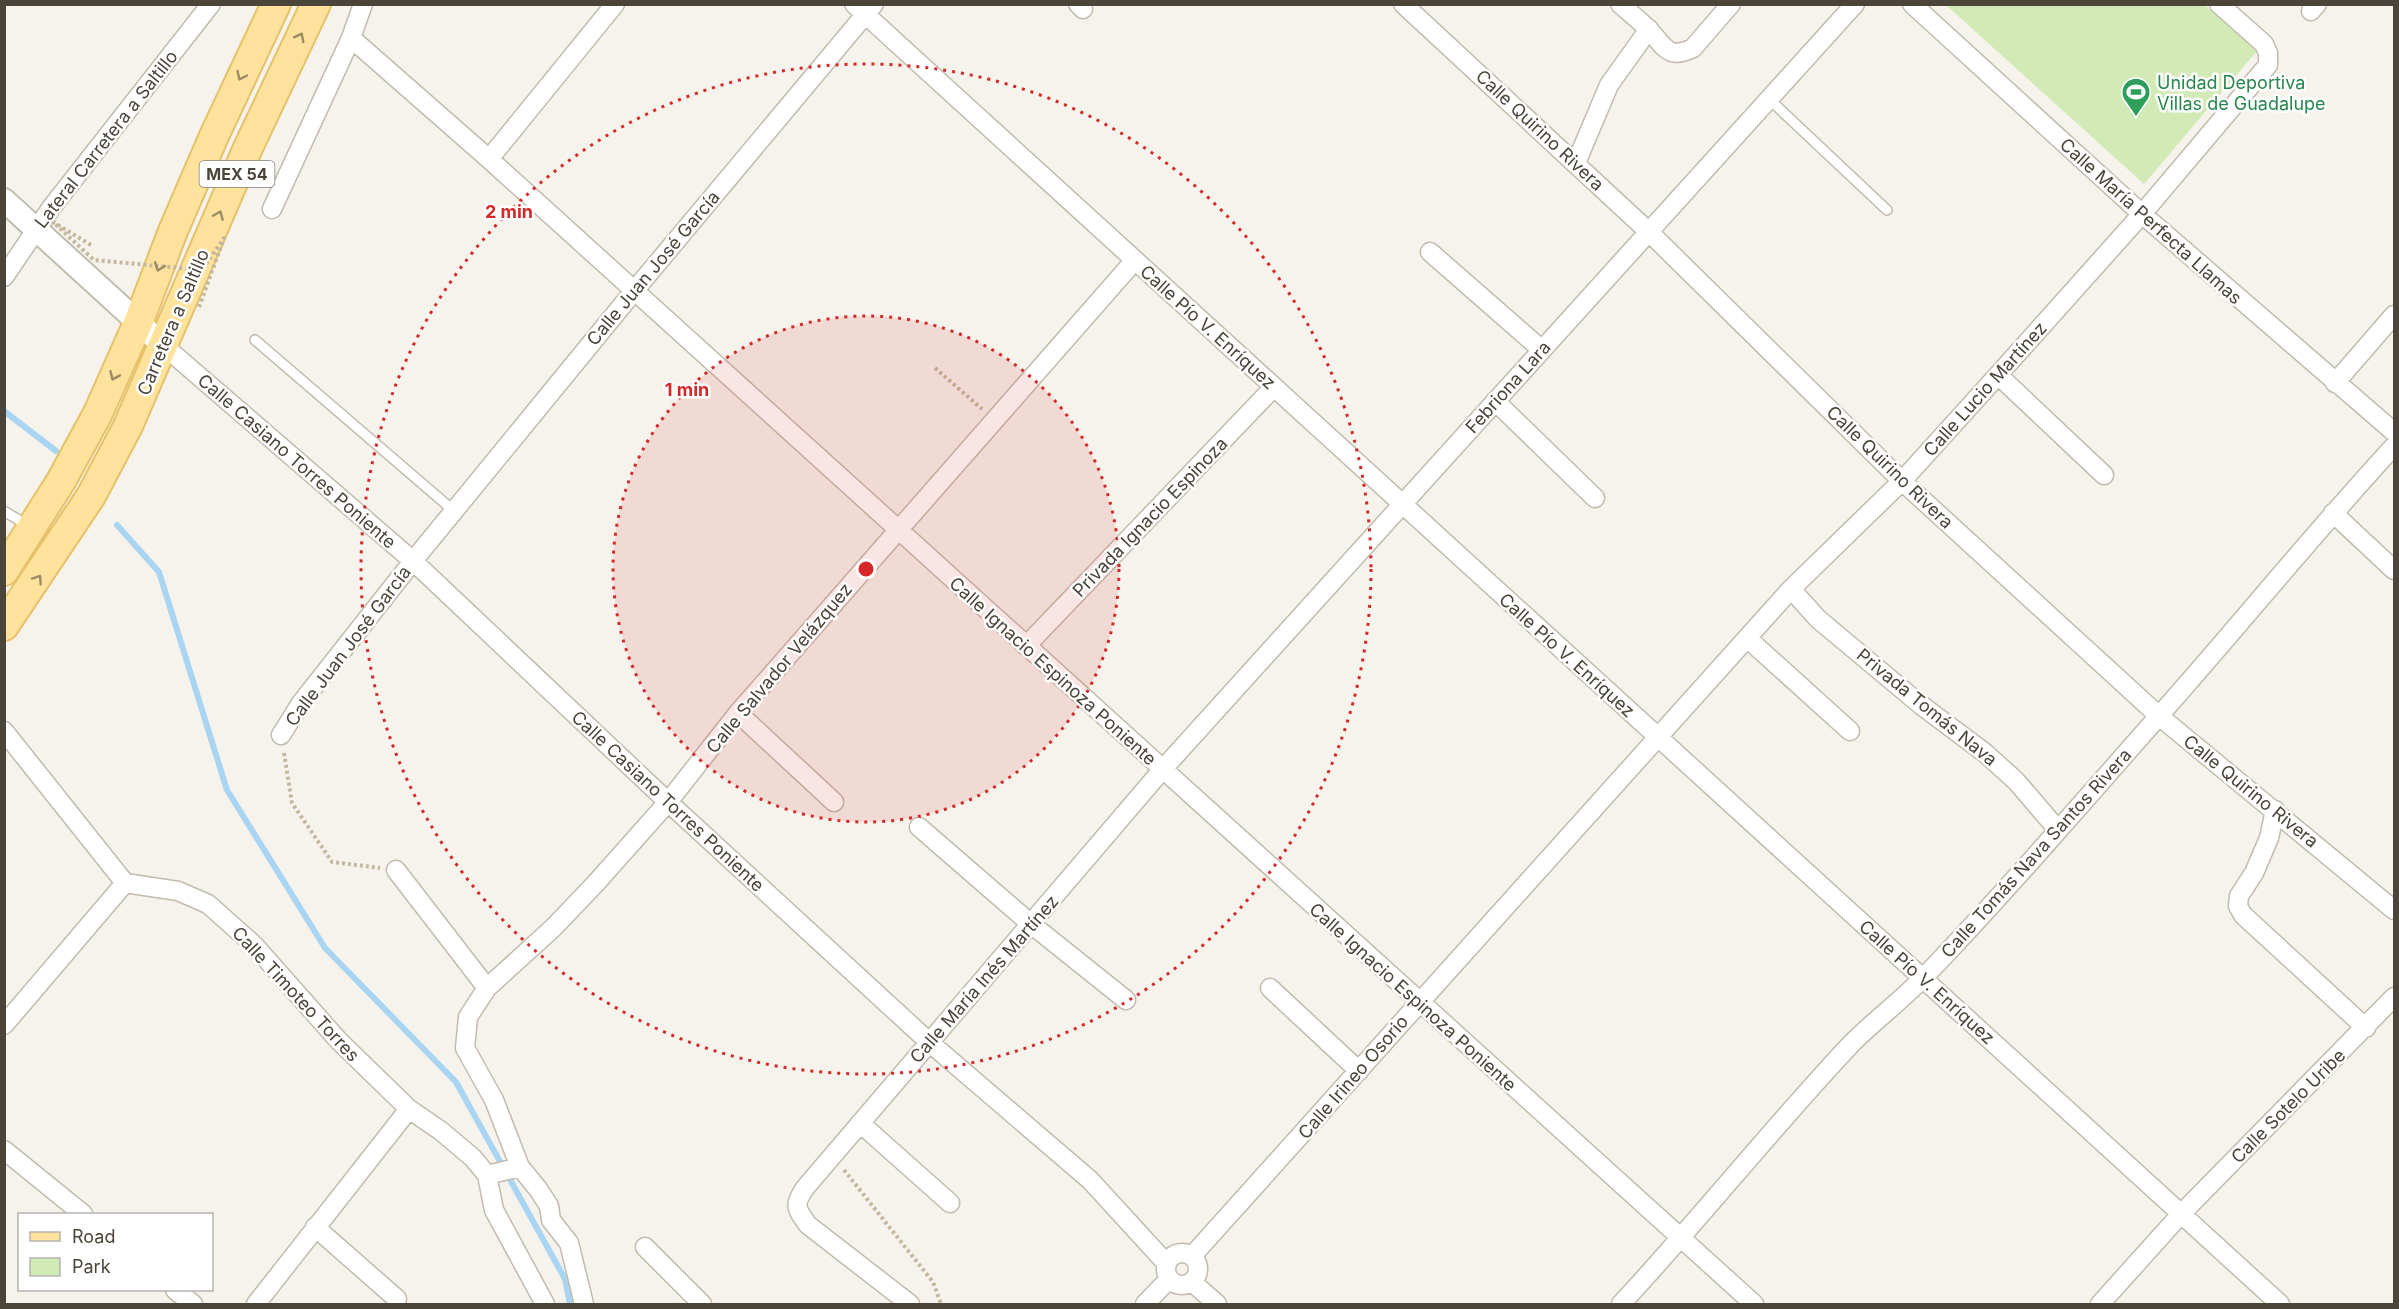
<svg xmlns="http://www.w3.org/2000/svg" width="2399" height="1309" font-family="Inter,sans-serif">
<rect width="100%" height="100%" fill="#f6f3ec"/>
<!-- green -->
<path fill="#d2eab5" d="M1946,5H2205L2257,51L2144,184Z"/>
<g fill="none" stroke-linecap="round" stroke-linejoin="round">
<!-- stream -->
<path stroke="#a9d4f2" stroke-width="6" d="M4,411L56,451
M117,525L159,572L227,790L325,948L456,1082L565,1279L570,1304"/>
<!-- service casing -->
<g stroke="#c2bbae" stroke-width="12">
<path id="service" d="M1769,99L1887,210
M255,340L454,511
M4,511L30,527"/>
</g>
<!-- minor casing -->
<g stroke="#c2bbae" stroke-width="21">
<path id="minor" d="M854,4L2280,1304
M1078,4L1083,9
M1403,4L1649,232L1902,481L2159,716L2394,910
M1620,4C1629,12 1638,19 1646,27C1663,42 1665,62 1693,48L1731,4
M1912,4L2142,214L2394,432
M2311,11L2317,4
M351,38L489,159L1754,1304
M489,159L615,4
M1576,163L1609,85L1649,29
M272,209L351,38L363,4
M1430,252L1542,350
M4,277L51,208L211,4
M164,346L413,561L668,802L929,1042L1090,1180L1166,1263
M1998,375L2104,475
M2335,383L2394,315
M1495,401L1595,498
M2333,513L2394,570
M1791,589L1818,619L1921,705L1985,753L2016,781L2058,830
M1747,638L1850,731
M1026,646L1274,387
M738,713L834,802
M4,731L125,883L178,891L208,904L254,945L339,1041L409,1109L441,1131L473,1158L487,1175L494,1210L545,1304
M281,735L301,703L413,561L634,291L874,4
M2275,810L2269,838L2254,873L2239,896L2238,906L2243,915L2366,1028
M919,827L1031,924L1126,1000
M396,870L487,988L468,1017L465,1048L494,1100L520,1167L538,1189L549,1206L551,1220L569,1243L584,1304
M487,988L554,927L596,883L668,802L738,713L1135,260
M1270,988L1359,1071
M4,1025L125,883
M860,1123L950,1203
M4,1150L83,1214
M487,1175L520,1167
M315,1227L397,1299
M645,1247L702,1304
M1166 1269a16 16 0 1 1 32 0a16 16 0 1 1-32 0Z
M1192,1256L1791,589L1902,481L1998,375L2142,214L2268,65V53L2264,44L2219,4
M1192,1282L1217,1304
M175,1290L193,1304
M256,1304L409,1109
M910,1304L808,1225C796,1208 793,1206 805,1188L1162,770L1855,4
M1145,1304L1169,1279
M1621,1304C1700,1219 1772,1128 1852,1043C1875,1020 1902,1000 1925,976C2005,893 2081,804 2158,717C2238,627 2313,534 2394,446
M2100,1304L2181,1214L2394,997"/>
</g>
<!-- tertiary casing -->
<g stroke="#c2bbae" stroke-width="26">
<path id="tertiary" d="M4,200L164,346"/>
</g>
<!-- primary casing -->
<g stroke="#e6c16a" stroke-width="32">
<path id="primary" d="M4,571L61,481L98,413L138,323L173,231L214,136L276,4
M4,626L91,496L128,426L247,150L316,4"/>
</g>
<!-- path -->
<path stroke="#c4b79f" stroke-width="4" stroke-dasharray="3 3" stroke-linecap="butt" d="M935,368L982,409
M284,753L292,803L332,862L380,868
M844,1170L933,1282L941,1304"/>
<!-- service -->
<use href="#service" stroke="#fff" stroke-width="9"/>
<!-- minor -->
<use href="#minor" stroke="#fff" stroke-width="18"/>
<!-- tertiary -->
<use href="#tertiary" stroke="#fff" stroke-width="22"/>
<!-- primary -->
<use href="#primary" stroke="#ffe39c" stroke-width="28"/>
<!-- path-bridge -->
<path stroke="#c4b79f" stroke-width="4" stroke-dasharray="3 3" stroke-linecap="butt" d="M91,245L53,222L94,260L202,270L224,238L198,310"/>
</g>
<!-- one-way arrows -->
<defs><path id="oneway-chevron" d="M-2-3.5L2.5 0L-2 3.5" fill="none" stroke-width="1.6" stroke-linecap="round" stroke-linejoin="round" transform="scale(1.5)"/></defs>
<g stroke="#9c8c66">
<use href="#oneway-chevron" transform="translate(300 37) rotate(-63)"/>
<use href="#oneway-chevron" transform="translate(241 76) rotate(115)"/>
<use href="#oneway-chevron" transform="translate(219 215) rotate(-67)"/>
<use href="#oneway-chevron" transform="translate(159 267) rotate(111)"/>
<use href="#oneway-chevron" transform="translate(114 376) rotate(114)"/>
<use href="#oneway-chevron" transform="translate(38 579) rotate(-56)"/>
</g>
<!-- distance rings -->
<circle cx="866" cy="569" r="253" fill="#d62828" fill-opacity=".12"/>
<g fill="none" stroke="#d62828" stroke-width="3" stroke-dasharray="3 6">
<circle cx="866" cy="569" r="253"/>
<circle cx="866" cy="569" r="505"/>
</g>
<!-- icons -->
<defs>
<g id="stadium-pin" transform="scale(1.5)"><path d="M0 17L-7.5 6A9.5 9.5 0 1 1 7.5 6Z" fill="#2e9e5b" stroke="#fff"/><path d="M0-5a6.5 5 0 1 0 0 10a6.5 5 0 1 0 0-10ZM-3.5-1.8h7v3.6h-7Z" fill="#fff"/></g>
</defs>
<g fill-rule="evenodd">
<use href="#stadium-pin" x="2136" y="92"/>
</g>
<g text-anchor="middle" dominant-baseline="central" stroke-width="5" stroke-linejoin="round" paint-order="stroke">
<!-- shield labels -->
<rect fill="#fff" stroke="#817c74" stroke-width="1.5" x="199.5" y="161" width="75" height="26" rx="4.5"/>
<g font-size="16" font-weight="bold" fill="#4b4439">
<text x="237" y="174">MEX 54</text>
</g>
<!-- leisure labels -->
<g font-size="18" fill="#27864d" stroke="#fff" text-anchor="start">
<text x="2157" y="82">Unidad Deportiva<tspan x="2157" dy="21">Villas de Guadalupe</tspan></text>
</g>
<!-- street labels -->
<g font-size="18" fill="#4b4439" stroke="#fff">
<text transform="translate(1540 130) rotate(43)">Calle Quirino Rivera</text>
<text transform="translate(106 139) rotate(-52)">Lateral Carretera a Saltillo</text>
<text transform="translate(2151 221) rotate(42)">Calle María Perfecta Llamas</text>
<text transform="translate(653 268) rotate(-50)">Calle Juan José García</text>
<text transform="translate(173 322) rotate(-67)">Carretera a Saltillo</text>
<text transform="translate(1208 327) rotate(42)">Calle Pío V. Enríquez</text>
<text transform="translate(1508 387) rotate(-48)">Febriona Lara</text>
<text transform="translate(1985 389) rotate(-48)">Calle Lucio Martínez</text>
<text transform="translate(297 461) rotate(41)">Calle Casiano Torres Poniente</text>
<text transform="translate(1890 467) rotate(44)">Calle Quirino Rivera</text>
<text transform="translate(1150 517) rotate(-46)">Privada Ignacio Espinoza</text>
<text transform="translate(348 646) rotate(-53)">Calle Juan José García</text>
<text transform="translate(1567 655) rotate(42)">Calle Pío V. Enríquez</text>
<text transform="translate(779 668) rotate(-50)">Calle Salvador Velázquez</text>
<text transform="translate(1053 671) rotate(42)">Calle Ignacio Espinoza Poniente</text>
<text transform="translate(1927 707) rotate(39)">Privada Tomás Nava</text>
<text transform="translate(2251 791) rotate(39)">Calle Quirino Rivera</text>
<text transform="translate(668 801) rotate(43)">Calle Casiano Torres Poniente</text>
<text transform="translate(2036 853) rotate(-48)">Calle Tomás Nava Santos Rivera</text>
<text transform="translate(984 979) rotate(-49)">Calle María Inés Martínez</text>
<text transform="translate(1927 982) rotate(42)">Calle Pío V. Enríquez</text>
<text transform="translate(296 994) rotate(47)">Calle Timoteo Torres</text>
<text transform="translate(1413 997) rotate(42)">Calle Ignacio Espinoza Poniente</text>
<text transform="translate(1353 1077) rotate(-49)">Calle Irineo Osorio</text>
<text transform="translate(2288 1106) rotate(-45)">Calle Sotelo Uribe</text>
</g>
</g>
<circle cx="866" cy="569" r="9" fill="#d62828" stroke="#fff" stroke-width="3"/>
<g font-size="18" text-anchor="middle" font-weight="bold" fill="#d62828" stroke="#fff" stroke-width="5" stroke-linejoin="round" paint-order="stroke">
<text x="509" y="218">2 min</text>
<text x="687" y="396">1 min</text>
</g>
<!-- border -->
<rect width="2399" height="1309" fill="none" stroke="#4b4439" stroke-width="12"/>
<!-- legend -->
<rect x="18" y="1213" width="195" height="78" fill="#ffffff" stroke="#b7b4b0" stroke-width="1.5"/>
<rect x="30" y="1232" width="30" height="9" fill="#ffe39c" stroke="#b7b4b0" stroke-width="1.5"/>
<text x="72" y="1243" font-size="18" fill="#4b4439">Road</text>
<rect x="30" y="1258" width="30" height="18" fill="#d2eab5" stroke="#b7b4b0" stroke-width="1.5"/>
<text x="72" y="1273" font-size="18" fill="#4b4439">Park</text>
</svg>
